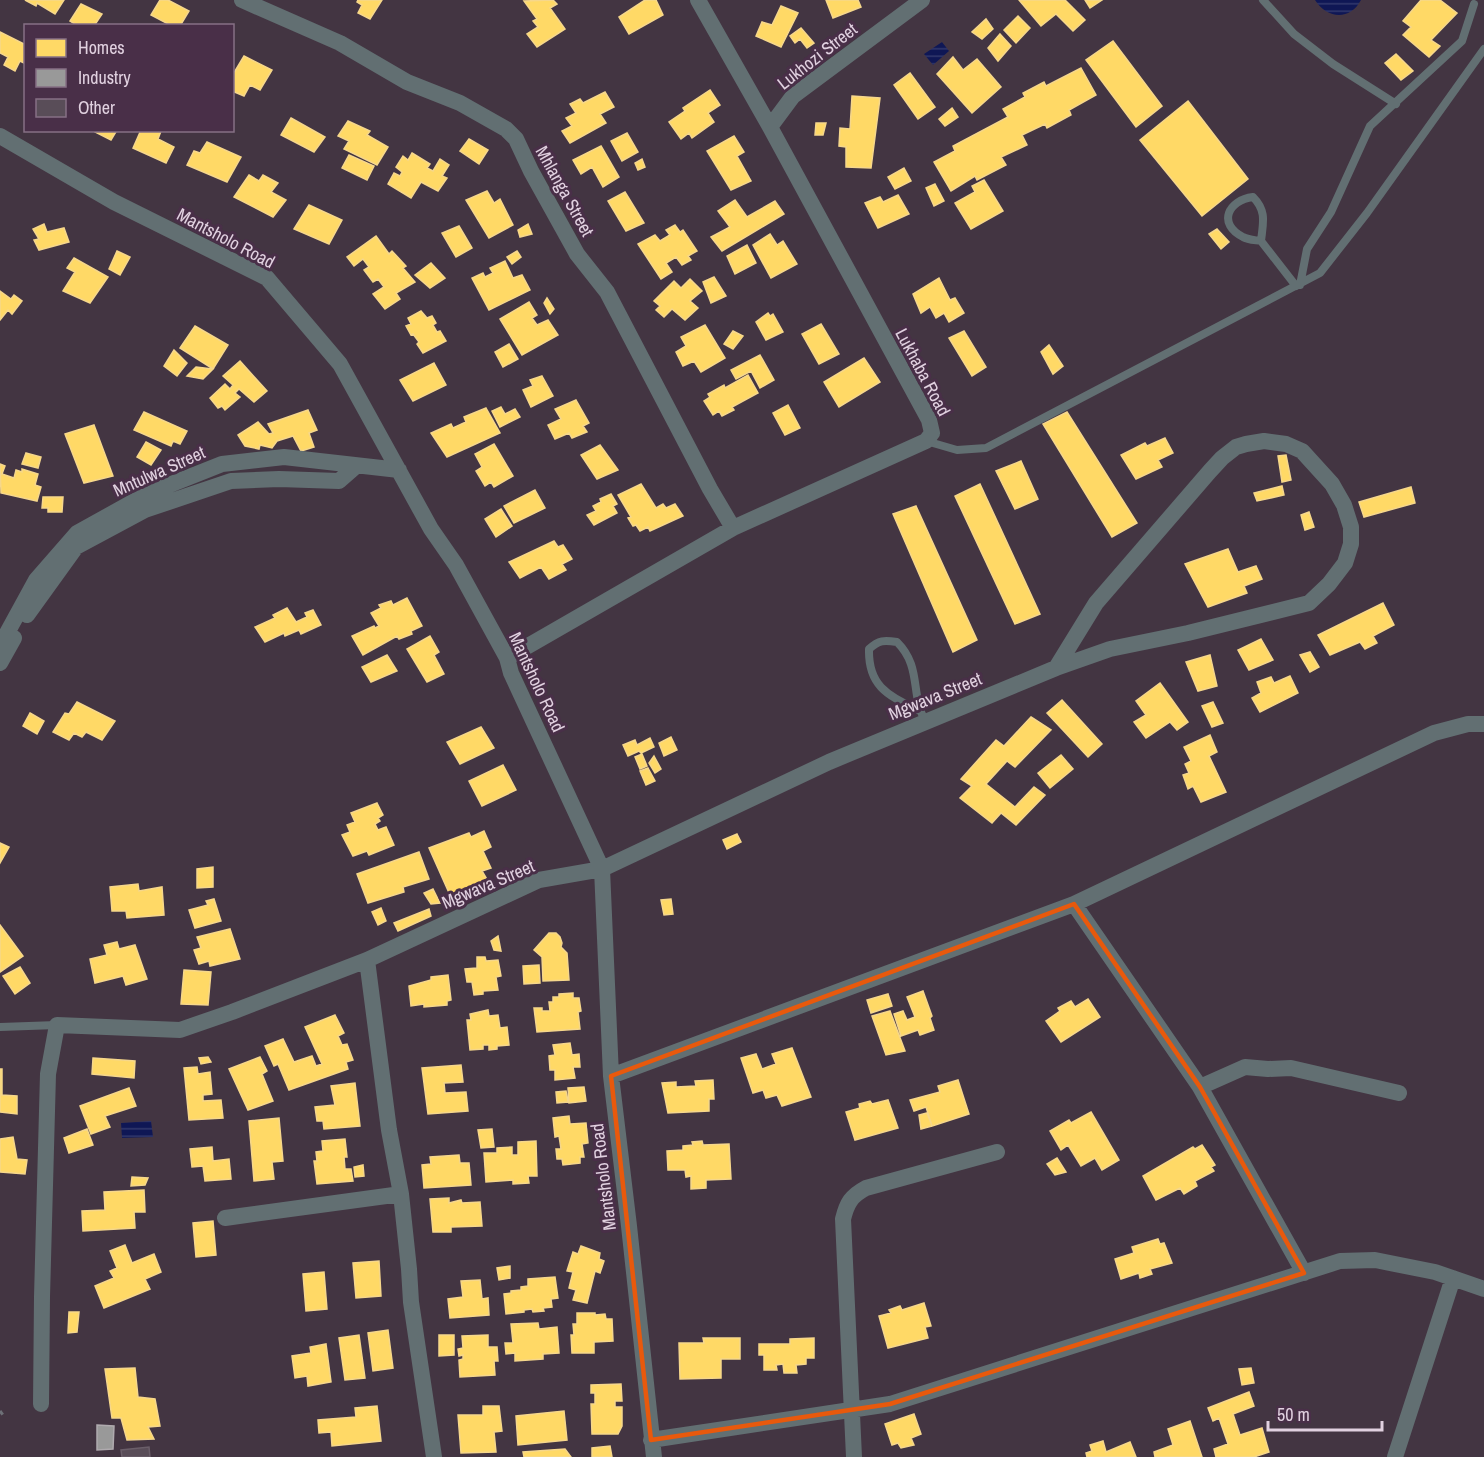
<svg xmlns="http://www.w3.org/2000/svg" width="1484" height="1457" font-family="'Archivo Narrow',sans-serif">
<defs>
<pattern id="water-rules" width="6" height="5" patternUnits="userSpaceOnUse" patternTransform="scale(1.5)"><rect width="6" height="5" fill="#0f1755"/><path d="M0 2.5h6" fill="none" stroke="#32386d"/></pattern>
</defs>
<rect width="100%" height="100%" fill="#433542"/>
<!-- water -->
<path fill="url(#water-rules)" d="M1315,0H1361C1350,21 1327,19 1315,0Z
M942,42L949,51L933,65L924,54Z
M151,1121L153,1137L122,1138L121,1123Z"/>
<!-- homes -->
<path fill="#ffd966" stroke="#f6d78b" stroke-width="1.5" d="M25,0H64L55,14L37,3L36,6Z
M160,0H168L189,11L180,26H172L151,15Z
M358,0H382L370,19L358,13L362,5L357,2Z
M553,0L557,4L550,8L565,29L537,47L527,34L538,27L533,21L537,19L524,1Z
M645,0H656L663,15L629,34L619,17Z
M826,0H858L861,7L833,18Z
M1019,0H1065L1085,20L1073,31L1056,14L1041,26Z
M1085,0H1102L1090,8Z
M1421,0H1440L1457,13L1431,40L1440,46L1429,57L1403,35L1411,27L1403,21Z
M81,4L102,14L94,26H78L70,21Z
M781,6L798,13L781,47L756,36L762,22L772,25Z
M1018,16L1030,28L1016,43L1004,30Z
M986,19L993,29L982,39L972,32Z
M801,28L814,43L807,48L800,39L795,43L790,36Z
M0,32L26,45V64L20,61L15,71L4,65L8,57L0,53Z
M1000,34L1011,46L998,61L988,48Z
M1113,41L1162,106L1136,127L1086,60Z
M1396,54L1413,71L1401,80L1385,63Z
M244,56L272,70L260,90L250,85L244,96L232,91V76Z
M953,57L963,70L977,59L1001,87L972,113L937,74Z
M1081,68L1096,95L1069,110L1071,115L1047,128L1045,124L1022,135L1027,145L1001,157L1006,165L977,180L975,176L951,191L934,162L955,151L953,146L1008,117L1003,109L1025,97L1023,93L1044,82L1046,86Z
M910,73L935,107L918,119L894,85Z
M710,90L720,105L708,113L714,122L692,138L689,133L681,139L669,122L685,111L683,108Z
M605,92L614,107L600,114L606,123L570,143L562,131L572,126L566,118L576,113L570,104L580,99L583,103Z
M852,96L880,98L871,168L846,167V147L839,146L840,128L850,129Z
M1188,101L1248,179L1202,216L1140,140Z
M952,108L958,117L945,126L939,119Z
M291,118L325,137L314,152L281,135Z
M348,121L370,131L367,135L388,147L377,165L344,149L349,141L338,136Z
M816,123H826L823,135H815Z
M96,130H117L111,140L95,132Z
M141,130L161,131L158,139L174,147L166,163L133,148Z
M627,133L638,152L622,161L611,141Z
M734,136L744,152L737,156L751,181L731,190L707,151Z
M469,139L488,150L479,164L460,151Z
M207,142L241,157L227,182L187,165L194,151L200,153Z
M601,146L619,177L603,187L592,167L581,174L573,160Z
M412,153L430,164L427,168L433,171L440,159L449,165L442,176L447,178L438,191L421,182L411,198L388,184L394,173L400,176L402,172L396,167L403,156L408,160Z
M349,155L374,166L367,180L342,168Z
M642,159L645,167L638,170L635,163Z
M904,168L911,181L895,189L888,177Z
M249,175L259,181L263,175L278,183L271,192L286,200L273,217L234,197Z
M984,180L1003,211L971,229L955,203L975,192L972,186Z
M935,184L944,201L934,206L926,188Z
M487,191L494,203L500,199L513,225L489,238L466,200Z
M625,192L644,223L626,231L608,201Z
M898,195L909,214L878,228L865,203L880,197L883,202Z
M735,200L747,217L775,201L784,214L722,251L711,237L730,227L718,211Z
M309,205L342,220L329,244L294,229Z
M44,224L47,232L64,228L69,242L39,250L34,240L39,239L33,229Z
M528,224L532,234L520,237L518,230Z
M675,225L680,232L683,230L697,251L688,256L691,260L682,265L676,257L666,263L672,272L661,279L638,244L655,235L660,241L670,235L666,230Z
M459,226L472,248L456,257L442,233Z
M1217,229L1229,242L1221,249L1209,234Z
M770,234L777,245L783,241L797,264L771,278L753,245Z
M376,236L389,254L392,251L406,266L403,268L415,282L396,293L400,299L385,309L373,294L384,287L378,279L373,282L364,270L369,267L363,259L354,266L347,257Z
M747,245L756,263L735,274L727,256Z
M117,251L130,257L120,275L109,269Z
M517,251L521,257L512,264L507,257Z
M74,258L108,277L90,303L63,291L75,272L67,268Z
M505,261L513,278L522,275L530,290L489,310L472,278L483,273L485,277L493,273L490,268Z
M431,263L445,278L430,288L415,275Z
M714,277L726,296L711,303L703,282Z
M939,278L950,300L955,298L964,313L949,322L944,313L936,318L930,307L921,313L913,294Z
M690,279L702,291L690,301L698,308L685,320L672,309L664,317L656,310L660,306L654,301L674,281L681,288Z
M0,291L11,299L14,295L22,301L12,314L8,310L0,320Z
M547,298L554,309L550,314L544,303Z
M529,302L537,315L532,318L537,325L548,320L558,335L522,355L500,319Z
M421,311L427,318L432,316L436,323L433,325L437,332L440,331L446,341L423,353L417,344L419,342L413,334L411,335L406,326L411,324L408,318Z
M768,313L770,316L773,314L783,332L766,340L756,322Z
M821,324L839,354L819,364L802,334Z
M705,325L725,358L701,372L694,361L683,366L676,352L686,346L681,337Z
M195,326L228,345L213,369L180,348Z
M733,331L743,336L733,349L724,344Z
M964,331L986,367L972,376L949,338Z
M509,344L518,359L503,367L495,352Z
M1049,345L1063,366L1053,374L1041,352Z
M174,350L187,363L177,376L164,366Z
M760,355L774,380L760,388L751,371L736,379L731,370Z
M864,358L880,382L839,407L824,382Z
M240,361L267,391L254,402L239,389L235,393L240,397L225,410L222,406L218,408L210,398L225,384L230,389L233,385L223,376Z
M434,363L446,385L413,401L400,380Z
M196,367L213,369L203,379L187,376Z
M748,375L758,393L732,407L734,410L722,416L719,411L713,415L704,401L710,397L708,394L724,385L725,388Z
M542,376L553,396L531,407L523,390L533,386L530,380Z
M576,400L589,423L583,426L587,432L572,438L569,433L555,439L548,425L561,419L555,409Z
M788,405L800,428L785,435L773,413Z
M501,407L505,414L515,409L520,417L500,427L492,411Z
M486,408L500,433L447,457L431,433L451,424L453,428L466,422L464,417Z
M308,410L317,430L309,433L314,447L301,451L293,436L277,441L272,448L260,445L259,449L245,446L238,435L258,422L269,434L273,433L268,424Z
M144,412L187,431L180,444L173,441L171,446L134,430Z
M1067,412L1137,523L1112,537L1043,424Z
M94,425L113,476L84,483L65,434Z
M1165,438L1173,453L1158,460L1162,467L1136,479L1121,455L1145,443L1147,446Z
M146,442L161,450L151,465L137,457Z
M494,444L513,476L494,487L491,482L485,486L476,471L482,467L475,454Z
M600,445L618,470L597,479L581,455Z
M26,453L41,457L38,468L22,464Z
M1286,455L1291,480L1282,482L1278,456Z
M1021,461L1038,499L1015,509L996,471Z
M0,464L5,466L2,474L14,478L16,470L22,472V469L38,474L35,485L41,487L37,501L1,493Z
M641,484L656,508L663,504L666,508L675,504L683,516L650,531L648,527L640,531L636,525L633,526L628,518L631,517L618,495Z
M980,484L1040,614L1015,624L955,496Z
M1282,486L1284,495L1257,501L1254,493Z
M1411,487L1415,503L1364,517L1359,502Z
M535,490L545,508L514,523L504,506Z
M611,494L617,504L613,506L617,513L594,525L587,515L596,511L593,506L601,502L600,499Z
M43,497H63L62,512H48V508H42Z
M916,506L977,640L953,652L893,514Z
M501,509L512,526L496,537L485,519Z
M1309,512L1314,527L1305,530L1301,515Z
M554,541L558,547L563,545L572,559L562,564L566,570L549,579L541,567L520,578L509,562Z
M1228,549L1238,572L1256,566L1262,579L1244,586L1247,593L1208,607L1185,564Z
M407,598L422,626L411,631L412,634L399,639L397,636L363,655L352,636L374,626L375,628L379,626L371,613L381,608L379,605L391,601L393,605Z
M1383,603L1394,625L1373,636L1377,643L1365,649L1360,642L1330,655L1318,635Z
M287,608L296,622L307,617L305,613L313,610L321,625L301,634L299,630L285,636L284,633L265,642L255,627L275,618L273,615Z
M430,636L439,652L434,655L444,674L427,682L407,649Z
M1261,639L1273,660L1249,670L1238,650Z
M1310,652L1319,667L1310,672L1300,655Z
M387,655L397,671L371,682L362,667Z
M1210,655L1217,686L1198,691L1186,662Z
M1290,676L1298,693L1260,712L1252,698L1261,693L1257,682L1271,677L1274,683Z
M1160,683L1188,722L1177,730L1170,722L1146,738L1134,722L1146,715L1136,701Z
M1062,700L1102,744L1088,757L1047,713Z
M77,702L115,721L102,740L86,732L82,737L74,733L69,740L53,732L65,713L69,714Z
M1213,702L1223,723L1212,727L1202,706Z
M30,713L44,721L37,734L23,726Z
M1031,717L1051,730L1015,767L1007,761L986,784L1015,807L1034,787L1045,795L1016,825L1001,813L992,823L960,798L972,786L961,779L996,740L1004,746Z
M481,727L494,748L460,764L447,742Z
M1210,735L1217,752L1209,756L1226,792L1201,802L1193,786L1188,789L1183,775L1189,773L1185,764L1191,761L1184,747Z
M671,737L677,750L664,756L659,743Z
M650,738L654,747L641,753L639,751L628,756L623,745L635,740L637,745Z
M642,754L647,766L640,769L635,757Z
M1061,755L1073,769L1050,788L1038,773Z
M654,756L661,769L655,773L649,763Z
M503,765L516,790L482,806L469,781Z
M648,768L655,781L646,785L640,771Z
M377,803L383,815L378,818L380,821L375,824L378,830L386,827L394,845L369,855L367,851L353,856L342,835L350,832L347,825L355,822L351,813Z
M484,831L491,847L483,851L491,868L482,871L491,886L460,898L457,892L450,895L429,848L469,833L471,837Z
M737,834L741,842L727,849L723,840Z
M0,843L9,847L0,863Z
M419,852L429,879L403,887L404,892L368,903L357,874Z
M213,867V887L197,888V869Z
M138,884L139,891L162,887L164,915L127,918L126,911H112L110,887Z
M433,889L440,903L431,904L424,893Z
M214,899L221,921L195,928L189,910L208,905L206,901Z
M671,899L673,914L664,915L661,900Z
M381,908L386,921L378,925L372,912Z
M429,909L431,916L398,931L394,923Z
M0,925L23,956L0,972Z
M230,929L240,959L210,966L209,961L199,964L194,950L201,948L197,937Z
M549,933H556L560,937L562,943L561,947L567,953L569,980L543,981L542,957L534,950Z
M498,936L501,951L494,950L491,941Z
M117,942L119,949L135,945L147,979L126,985L123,976L95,983L90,959L107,955L104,945Z
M477,957H485L486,961L498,960L501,976L496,977L498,990L483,991V994L474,995L472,982H467L465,969L477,968Z
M539,965L540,983L524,984L523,966Z
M20,967L30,983L15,994L3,976Z
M184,970L211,972L208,1005L181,1004Z
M448,975L451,1000L447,1001V1005L424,1007V1004L411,1006L409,986L431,980V977Z
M923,991L932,1016L930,1018L934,1030L920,1035L918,1030L901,1036L894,1014L903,1011L907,1020L915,1017L907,997Z
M573,993V998H579L581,1011L578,1012L580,1029L537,1032L534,1008H542V1011H550L549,1002H553V997H559V994Z
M888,994L892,1006L871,1013L867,1000Z
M1088,999L1100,1017L1061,1042L1046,1021L1060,1011L1058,1008L1071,1001L1075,1007Z
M488,1010L489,1016L498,1015L500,1028L507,1027L509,1045L497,1046V1049L489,1050V1045H483V1049L470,1050L467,1020H471L470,1014Z
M890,1011L905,1051L886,1055L872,1016Z
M335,1015L344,1033L338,1036L342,1045L347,1044L353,1060L346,1062L348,1069L289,1090L278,1064L274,1066L265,1046L283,1039L294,1062L312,1056L316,1066L322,1064L305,1027Z
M570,1043L572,1055L579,1054L580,1067H573L575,1078L555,1080V1070H550L549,1056L555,1055L553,1045Z
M792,1048L811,1097L782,1106L777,1095L766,1098L763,1090L753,1093L741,1058L756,1054L762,1069L776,1064L772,1054Z
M208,1057L211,1062L201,1064L199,1058Z
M260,1057L267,1071L262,1074L273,1101L248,1110L229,1069Z
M93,1058L135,1061L134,1078L92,1074Z
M461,1065L463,1082L444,1083L445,1093L466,1092L468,1111L428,1114L422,1068Z
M197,1067L198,1074L210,1072L212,1094L203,1095V1101L221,1100L223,1118L189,1120L184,1068Z
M0,1069H2V1095L17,1096V1114L0,1112Z
M713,1080L714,1099H709V1111L668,1113L662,1083L676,1082V1087L696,1086L695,1081Z
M958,1080L969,1114L932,1126L926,1107L914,1111L910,1100L940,1092L938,1086Z
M355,1083L360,1126L324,1129L323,1121H317L315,1107L335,1105L331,1086Z
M584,1087L586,1101L569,1103L568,1088Z
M129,1088L136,1106L105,1116L110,1127L91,1134L80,1106Z
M566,1091L568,1102L557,1103L556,1092Z
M888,1100L898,1128L855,1140L846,1112L860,1108L859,1104L870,1101L872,1104Z
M1091,1112L1119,1160L1102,1170L1095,1158L1081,1166L1068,1145L1061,1150L1050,1131L1069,1120L1071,1123Z
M927,1113L932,1126L921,1129L919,1115Z
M569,1116L570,1124L586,1123L588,1143L582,1144L584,1157H580V1163L563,1165L562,1159H557L556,1149H561L559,1136L555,1137L553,1118Z
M279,1118L283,1161L272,1162L274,1179L254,1181L249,1121Z
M87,1129L93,1145L69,1153L64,1138Z
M492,1129L494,1147L481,1148L478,1130Z
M13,1137L17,1159L27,1160L25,1174L0,1172V1139Z
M345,1139L347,1157H344L345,1169H351L353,1181L317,1184L314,1161H317L316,1152L323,1151L322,1141Z
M536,1141L537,1176H528L529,1183L513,1184V1180L486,1182L484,1153H497V1148L512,1147V1155H518V1142Z
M702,1141L703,1145L729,1144L731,1179L706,1180V1188L691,1189V1176L686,1177L685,1170H668L667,1151L683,1150V1146L693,1145L692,1142Z
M1202,1145L1215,1165L1211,1167L1214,1171L1195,1181L1197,1186L1184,1194L1180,1188L1156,1200L1143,1176L1193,1147L1195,1149Z
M212,1147L213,1161L229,1159L231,1179L205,1181L203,1166L192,1167L190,1149Z
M459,1155L460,1163H469L471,1185L424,1188L422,1165L431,1164L430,1157Z
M1057,1158L1066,1172L1055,1175L1047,1164Z
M363,1165L364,1176L355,1177L354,1167Z
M132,1177L148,1178L145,1185L131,1186Z
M144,1190L145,1212H134L135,1228L83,1231L82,1211L105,1210L104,1192Z
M449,1198V1203L461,1200L462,1203L480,1202L482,1226L451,1227V1232H433L430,1199Z
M213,1221L216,1255L196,1257L193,1223Z
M1158,1239L1160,1244L1164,1243L1172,1263L1150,1269L1152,1274L1140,1278L1139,1273L1121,1279L1115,1259L1134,1253L1132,1247Z
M125,1245L132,1263L154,1254L161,1272L145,1279L150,1289L104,1308L95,1286L114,1278L110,1271L117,1268L110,1251Z
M581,1246L600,1253L599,1259L604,1261L600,1273L595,1271L587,1303L573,1300L576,1290L569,1288L573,1272L567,1271L573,1252L578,1254Z
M379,1261L381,1296L356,1298L353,1263Z
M510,1266V1278L499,1280L497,1268Z
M324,1272L327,1309L306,1311L303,1274Z
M555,1277L558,1298L551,1299L552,1307L543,1308L544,1311L533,1312L532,1309L524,1310V1312L506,1314L504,1294L511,1293V1291L521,1290V1287L528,1286V1279Z
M480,1280L482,1299L488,1298L489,1315L450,1318L448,1299L463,1297L461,1281Z
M924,1303L931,1326L925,1327L928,1338L888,1348L879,1316L891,1313L889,1310L900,1306L902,1310Z
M69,1312H79L77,1332L68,1333Z
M577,1313H595V1315L605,1314L606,1319H612L613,1341L594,1342V1353H572L571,1335H574L573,1324H577Z
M538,1323L539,1329L557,1327L559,1353L543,1354V1359L515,1361V1353L506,1354L505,1343H513L511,1324Z
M388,1330L393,1368L373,1371L368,1333Z
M359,1335L365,1378L345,1380L339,1338Z
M439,1335H454V1355L439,1356Z
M488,1335V1347H497L498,1361H494L495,1375L460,1377L459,1360L463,1359V1355L459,1356L458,1349L463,1348L462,1336Z
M703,1338H740V1359H721V1378L680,1379L679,1343H704Z
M814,1338V1358H806V1364L796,1365L797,1373H784L783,1364L776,1365L777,1370H764V1355H759V1344H790V1339Z
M326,1344L331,1382L308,1386L307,1376L295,1378L292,1356L311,1353L310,1347Z
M135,1368L138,1397L155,1399L160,1426L148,1427L154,1439L127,1440L121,1418H112L105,1369Z
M1251,1368L1254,1383L1242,1385L1239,1369Z
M621,1384L622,1401H615V1407H622V1426L618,1434H592L591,1404H595V1393H591V1385Z
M1249,1392L1254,1406L1233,1414L1240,1435L1262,1428L1269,1452L1254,1457H1216L1214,1449L1228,1444L1219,1418L1213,1421L1208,1408Z
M377,1406L381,1441L332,1446L331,1432L319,1433L318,1420L356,1417L355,1408Z
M483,1406H499L502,1431L494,1432L496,1452L461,1453L458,1415H483Z
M564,1411L567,1440L518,1445L516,1416Z
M914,1414L921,1434L911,1438L914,1445L901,1448L898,1443L892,1445L885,1424Z
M1190,1421L1202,1457H1155L1154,1452L1173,1445L1168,1429Z
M1103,1441L1106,1452L1130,1442L1136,1457H1087L1086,1453L1092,1451L1090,1445Z
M610,1446L612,1457H592V1448Z
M565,1449L571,1457H524L523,1452Z"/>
<!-- industry -->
<path fill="#999" stroke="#afaaae" stroke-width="1.5" d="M97,1425L114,1426L113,1449L97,1450Z"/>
<!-- building -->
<path fill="#594d58" stroke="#6a5e69" stroke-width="1.5" d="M149,1447L150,1457H122L121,1450Z"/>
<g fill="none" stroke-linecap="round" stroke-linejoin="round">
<!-- path -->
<path stroke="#6d7077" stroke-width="3" stroke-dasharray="4.5 4.5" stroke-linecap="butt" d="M0,1411L3,1415"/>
<!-- service -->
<path stroke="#626f72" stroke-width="8" d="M1263,0L1294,34L1333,64L1396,104
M1261,241C1255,240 1248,240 1243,237C1217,224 1228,200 1253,197C1267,211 1263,223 1261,241L1296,286
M1300,285L1307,249L1331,212L1370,126L1462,41L1474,4
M926,441L957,450L986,448L1320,273L1367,213L1484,49
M920,711C890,696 868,688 869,649C879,640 884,640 897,642C922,667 910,693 925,721
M0,1027L57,1025"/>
<!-- minor -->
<path stroke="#626f72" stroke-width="16" d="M242,0L340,43L407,82L460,103L506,129L516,139L531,171L577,254L607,292L710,489L733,528
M770,127L793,96L922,0
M0,136L114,202L267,278L340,364L431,529L456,565L507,658L511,673L602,869L611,1076L629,1226L654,1457
M27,615L76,547L145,510L231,481L279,479L339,481L355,467
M0,646L36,580L77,533L149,493L222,464L284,457L399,470
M507,658L733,528L926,441L932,433L929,420L770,127L698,0
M0,663L14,638
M1074,904L1200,1087L1304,1273
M367,960L389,1130L401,1194L409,1269L411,1302L434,1457
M611,1076L1074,904L1434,733L1468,724H1484
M1200,1087L1245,1067L1268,1069L1291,1068L1399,1093
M225,1218L401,1194
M41,1404L42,1297L48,1074L57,1025L180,1030L232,1012L367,960L539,880L602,869L829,762L1056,668L1110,649L1188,633L1309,603L1329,584L1345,563L1351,544V527L1344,505L1332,484L1302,451L1286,444L1264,441L1246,444L1236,447L1222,458L1210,471L1096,603L1056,668
M651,1440L890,1404L1340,1261L1375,1260L1435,1272L1484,1289
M854,1457L843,1219C847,1203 851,1196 866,1188L997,1152
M1395,1457L1453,1278"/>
</g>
<!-- marked area -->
<path fill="none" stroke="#e8590c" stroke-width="4.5" stroke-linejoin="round" d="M1074,904L1200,1087L1304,1273L890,1404L651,1440L611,1076Z"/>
<g text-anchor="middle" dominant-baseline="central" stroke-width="6" stroke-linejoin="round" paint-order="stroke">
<!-- street labels -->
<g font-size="18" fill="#e1d1e0" stroke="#492f48">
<text transform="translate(817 56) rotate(-38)">Lukhozi Street</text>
<text transform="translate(565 191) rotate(61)">Mhlanga Street</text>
<text transform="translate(226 238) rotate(28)">Mantsholo Road</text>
<text transform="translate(923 372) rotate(62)">Lukhaba Road</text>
<text transform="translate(159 471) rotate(-24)">Mntulwa Street</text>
<text transform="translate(537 682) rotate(65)">Mantsholo Road</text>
<text transform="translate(935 696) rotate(-22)">Mgwava Street</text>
<text transform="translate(488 884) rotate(-23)">Mgwava Street</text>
<text transform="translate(603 1177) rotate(-97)">Mantsholo Road</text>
</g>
</g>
<!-- legend -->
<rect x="24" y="24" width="210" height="108" fill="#492f48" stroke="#867085" stroke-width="1.5"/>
<rect x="36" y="39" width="30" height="18" fill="#ffd966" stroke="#867085" stroke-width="1.5"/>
<text x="78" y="54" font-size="18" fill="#e1d1e0">Homes</text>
<rect x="36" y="69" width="30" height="18" fill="#999999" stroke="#867085" stroke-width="1.5"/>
<text x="78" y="84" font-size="18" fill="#e1d1e0">Industry</text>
<rect x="36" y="99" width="30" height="18" fill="#594d58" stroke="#867085" stroke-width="1.5"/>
<text x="78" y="114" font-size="18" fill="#e1d1e0">Other</text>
<!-- scale -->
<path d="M1268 1421v9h114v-9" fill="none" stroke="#e1d1e0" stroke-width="3"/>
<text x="1277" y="1421" font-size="18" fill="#e1d1e0" stroke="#492f48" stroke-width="4.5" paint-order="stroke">50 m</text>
</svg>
